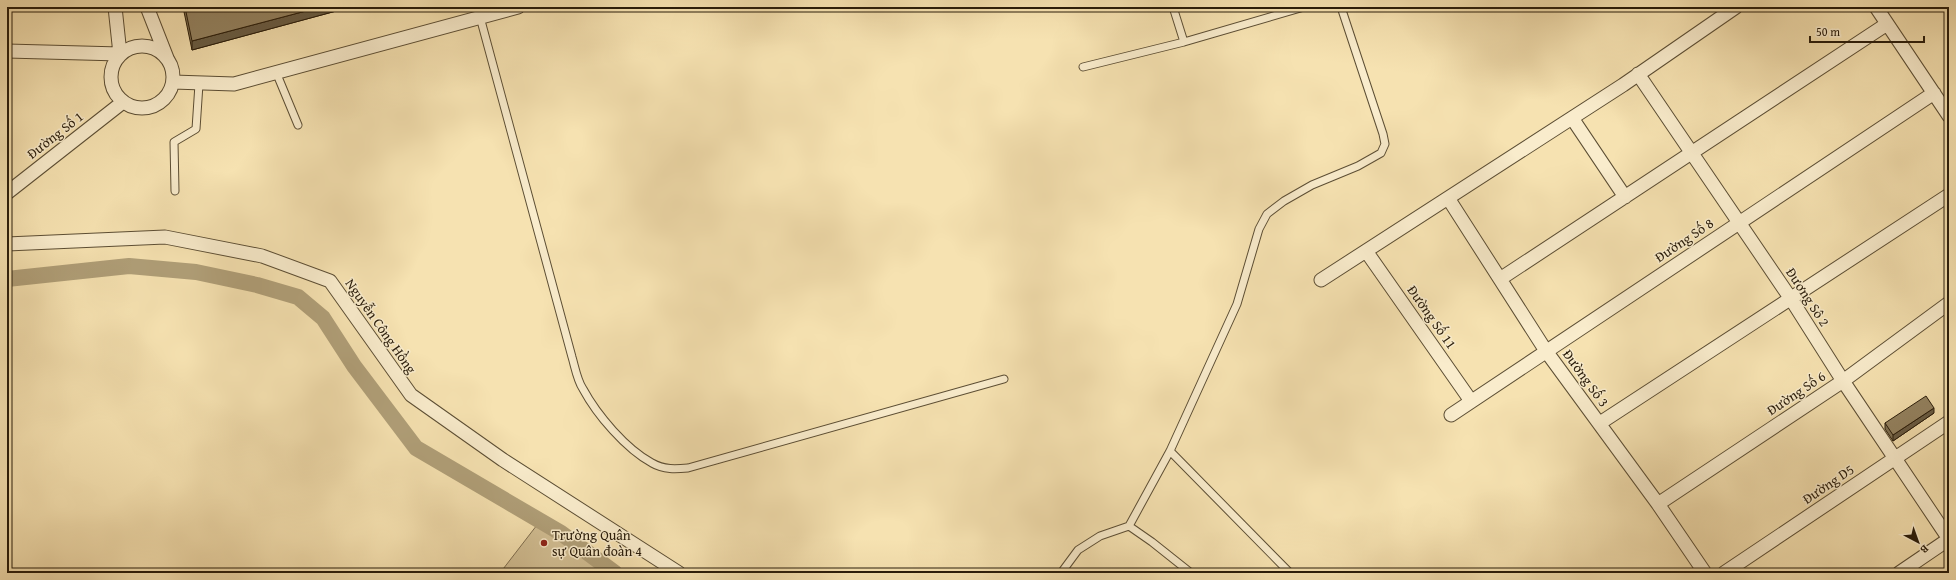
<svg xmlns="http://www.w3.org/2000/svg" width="1956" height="580" font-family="'Gentium Book Plus',serif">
<rect width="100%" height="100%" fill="#f6e2b1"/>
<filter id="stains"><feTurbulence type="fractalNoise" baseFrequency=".005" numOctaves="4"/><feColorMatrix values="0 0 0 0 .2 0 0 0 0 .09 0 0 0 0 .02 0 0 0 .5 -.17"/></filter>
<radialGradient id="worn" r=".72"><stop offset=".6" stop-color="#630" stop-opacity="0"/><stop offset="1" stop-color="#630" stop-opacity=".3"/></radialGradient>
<!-- green -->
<path fill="#d3c095" stroke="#7e6e50" d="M537,525L609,573H500Z"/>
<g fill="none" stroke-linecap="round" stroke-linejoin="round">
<!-- canal -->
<path stroke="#b09f78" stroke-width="16" d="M7,279L129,266L196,272L257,285L298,297L323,318L354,366L416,448L561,533L615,573"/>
<!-- service casing -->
<g stroke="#5c4e34" stroke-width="9">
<path id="service" d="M1173,7L1184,42
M480,17L572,357C575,367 577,380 583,389C597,415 626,449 652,463C664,470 676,469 688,468L1004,379
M1083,67L1184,42L1304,7
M276,72L298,125
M175,191L174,142L196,129L199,84
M1170,451L1290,573
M1129,526L1170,451L1237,304L1259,229L1267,214L1284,201L1312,185L1358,166L1381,153L1385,144L1383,134L1341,7
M1061,573L1078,550L1100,536L1129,526L1152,542L1191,573"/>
</g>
<!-- minor casing -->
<g stroke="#5c4e34" stroke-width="15">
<path id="minor" d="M147,7L167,58
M1876,7L1949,116
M111 77a31 31 0 1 1 62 0a31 31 0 1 1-62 0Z
M7,51L120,54L115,7
M1638,74L1791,299L1843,381L1949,539L1899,573
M173,82L234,84L518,7
M1572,118L1625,197
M7,193L123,102
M1448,198L1546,351L1658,504L1705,573
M7,244L165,237L262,256L330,281L411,395L503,460L679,573
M1366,251L1471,401
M1500,279L1887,24
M1321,280L1623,85L1736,7
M1451,415L1934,93
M1600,423L1949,195
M1658,504L1843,381L1949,303
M1724,573L1949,422"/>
</g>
<!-- service -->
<use href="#service" stroke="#f9eccc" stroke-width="7"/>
<!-- minor -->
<use href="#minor" stroke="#f9eccc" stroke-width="13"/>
</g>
<!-- wall -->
<path fill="#7f7153" stroke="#291c0a" d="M183,7H351L192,50Z
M1934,413L1893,441L1885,429V423Z"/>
<!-- shaded-wall -->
<path fill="#685c44" stroke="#291c0a" d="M321,7H351L192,50V41Z
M1934,408V413L1893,441V435Z"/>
<!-- building -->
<path fill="#948361" stroke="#291c0a" d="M185,7H321L192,41Z
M1926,396L1934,408L1893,435L1885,423Z"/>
<!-- markers -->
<circle fill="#8f2418" stroke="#f9eccc" stroke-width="1.5" cx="544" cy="543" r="4"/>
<g text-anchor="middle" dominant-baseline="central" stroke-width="3" stroke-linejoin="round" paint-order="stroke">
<!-- street labels -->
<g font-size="14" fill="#291c0a" stroke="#f9eccc">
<text transform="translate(55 135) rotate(-38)">Đường Số 1</text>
<text transform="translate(1684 240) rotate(-34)">Đường Số 8</text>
<text transform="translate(1808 297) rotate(57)">Đương Sô 2</text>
<text transform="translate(1432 317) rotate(55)">Đường Số 11</text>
<text transform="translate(381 326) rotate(55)">Nguyễn Công Hồng</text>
<text transform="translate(1586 378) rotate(54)">Đường Số 3</text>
<text transform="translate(1796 393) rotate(-34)">Đường Số 6</text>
<text transform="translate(1828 484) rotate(-34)">Đường D5</text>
</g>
<!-- poi labels -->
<g font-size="14" fill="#291c0a" stroke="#f9eccc" text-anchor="start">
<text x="552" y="535">Trường Quân<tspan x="552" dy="16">sự Quân đoàn 4</tspan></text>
</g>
</g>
<!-- margin -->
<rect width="1956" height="580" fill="none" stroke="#f6e2b1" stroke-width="24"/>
<rect x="8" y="8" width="1940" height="564" fill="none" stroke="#291c0a" stroke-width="2"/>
<rect x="12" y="12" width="1932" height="556" fill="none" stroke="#291c0a"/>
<!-- north arrow -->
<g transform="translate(1918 542) rotate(139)" stroke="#f9eccc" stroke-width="3" paint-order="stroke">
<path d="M0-3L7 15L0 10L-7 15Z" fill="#291c0a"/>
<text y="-6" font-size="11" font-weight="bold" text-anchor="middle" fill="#291c0a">B</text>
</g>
<!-- scale -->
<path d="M1810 36v6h114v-6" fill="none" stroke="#291c0a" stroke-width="2"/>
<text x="1816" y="36" font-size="12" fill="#291c0a" stroke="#f9eccc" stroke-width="3" paint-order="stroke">50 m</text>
<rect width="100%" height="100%" filter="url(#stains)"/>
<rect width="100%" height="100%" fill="url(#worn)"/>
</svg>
